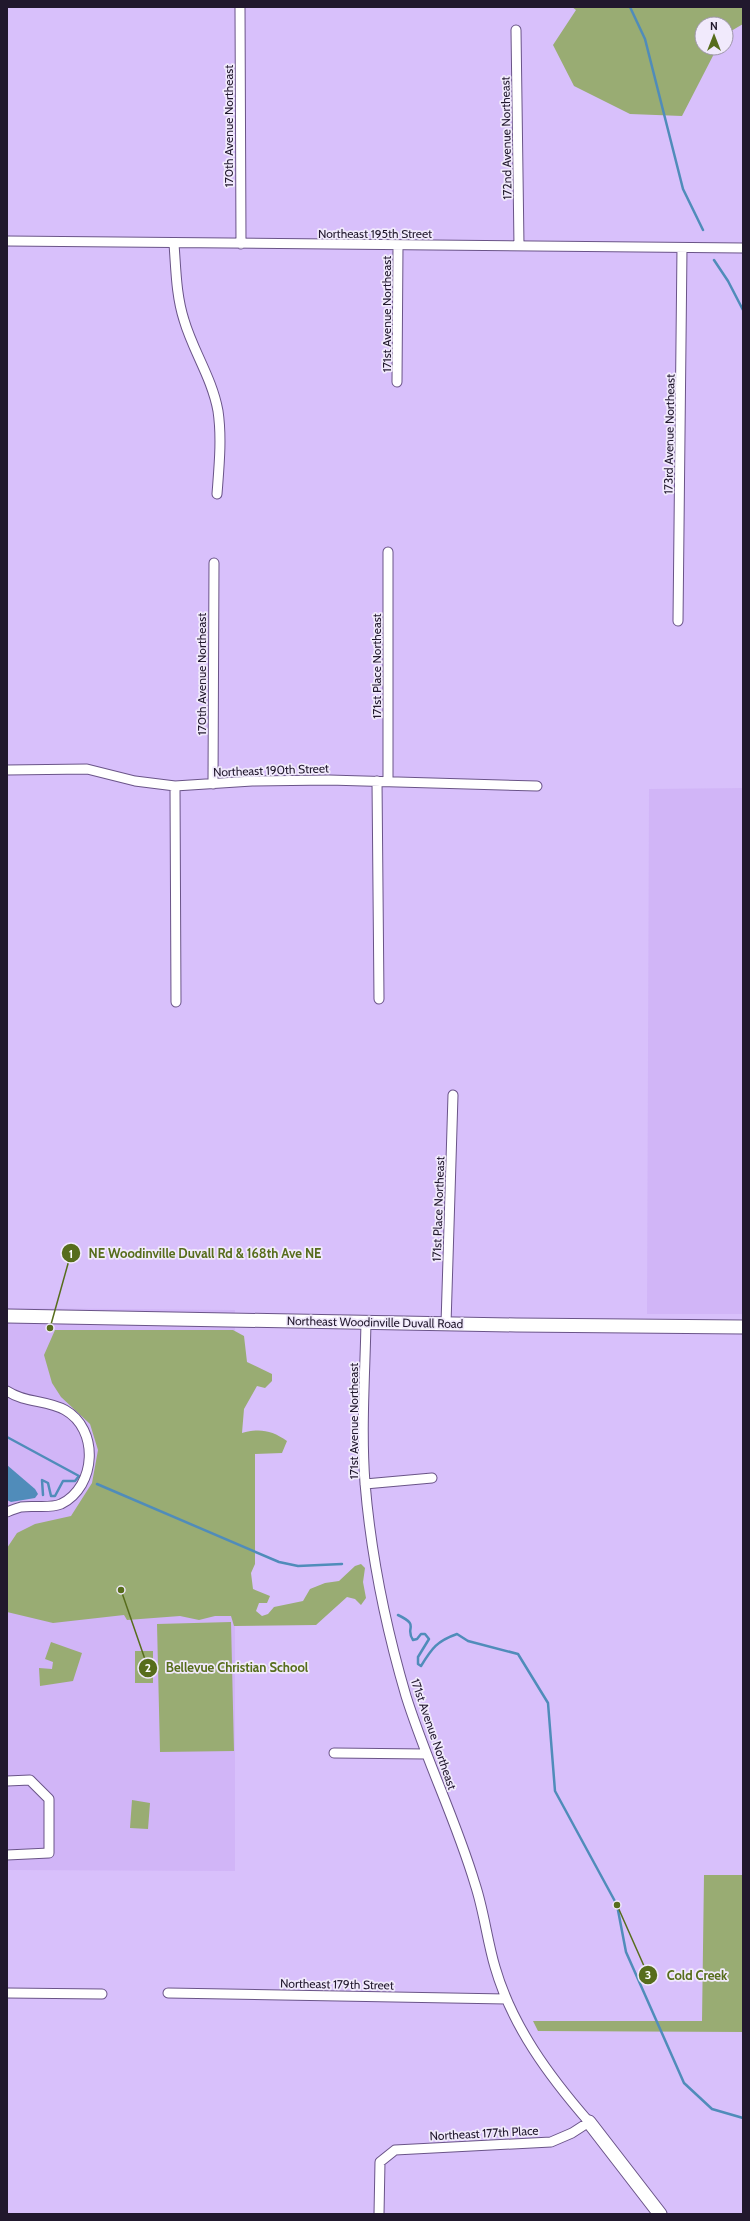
<svg xmlns="http://www.w3.org/2000/svg" width="750" height="2221" font-family="Cabin,sans-serif">
<rect width="100%" height="100%" fill="#d8c0fb"/>
<!-- built -->
<path fill="#d1b5f7" d="M743,788V1314H647L649,789Z
M7,1308L235,1310V1871L7,1870Z"/>
<!-- green -->
<path fill="#99ac73" d="M572,7H743V24L726,34V24H702V48H717L682,116L630,114L574,86L553,45L576,10Z
M55,1330H233L244,1336L247,1362L272,1374V1381L265,1388L257,1386L244,1409L242,1433C259,1428 272,1430 287,1441L282,1453L255,1454V1564L251,1573L253,1589L270,1596L267,1603H259L256,1611L262,1616L268,1614L274,1607L303,1601L310,1589L325,1583L339,1581L355,1566L361,1564L365,1568L363,1582L366,1598L361,1605L355,1599L347,1597L316,1625L234,1626L231,1616H215L199,1620L180,1616L127,1620L124,1615L53,1623L7,1612V1548L17,1533L35,1524L71,1516L92,1483L98,1450L90,1424L61,1397L52,1383L44,1355Z
M231,1622L234,1751L160,1752L157,1624Z
M51,1642L82,1653L73,1681L40,1686L39,1668L52,1669L53,1662L45,1659Z
M135,1651H153V1683H135Z
M132,1800L150,1803L148,1829L130,1828Z
M704,1875H743V2032L538,2031L533,2021H702Z"/>
<!-- water -->
<path fill="#508cba" d="M7,1465L35,1489L38,1494L35,1498L11,1502L7,1500Z"/>
<g fill="none" stroke-linecap="round" stroke-linejoin="round">
<!-- stream -->
<path stroke="#508cba" stroke-width="2.5" d="M630,7L645,39L683,189L703,230
M714,260L728,281L743,310
M7,1437L79,1476L75,1481H63L55,1496H51L48,1483L42,1480L43,1495
M97,1484L279,1562L298,1566L342,1564
M398,1615C421,1626 404,1627 413,1640L417,1639L421,1634H425L429,1639L418,1657V1664L421,1666C432,1648 437,1641 457,1634L468,1641L518,1654L548,1703L555,1791L617,1905L626,1952L684,2083L712,2109L743,2118"/>
<!-- street casing -->
<g stroke="#6a5488" stroke-width="11">
<path id="street" d="M240,7L241,244
M516,30L519,246
M7,241L743,248
M174,244C176,269 176,295 184,320C193,351 212,378 218,411C222,438 219,467 217,494
M397,382L398,246
M678,621L682,248
M7,770L87,769L135,781L175,786L252,781L329,780L537,786
M377,781L379,999
M388,781V552
M213,784L214,563
M175,786L176,1002
M366,1322C365,1375 361,1430 365,1483C371,1555 386,1628 406,1696C426,1760 456,1820 475,1884C484,1911 487,1940 495,1967C512,2026 549,2076 589,2122L572,2133L551,2142L395,2150L380,2162L379,2214
M446,1324L453,1095
M7,1391C25,1403 47,1400 65,1410C99,1429 97,1486 61,1504C49,1509 34,1505 21,1507C17,1508 12,1510 7,1512
M365,1484L432,1478
M334,1753L426,1754
M7,1781L30,1780L49,1799V1853L7,1855
M7,1993L102,1994
M168,1993L506,1999"/>
</g>
<!-- secondary casing -->
<g stroke="#6a5488" stroke-width="15">
<path id="secondary" d="M7,1316L516,1325L743,1327
M589,2122L660,2214"/>
</g>
<!-- street -->
<use href="#street" stroke="#fff" stroke-width="9"/>
<!-- secondary -->
<use href="#secondary" stroke="#fff" stroke-width="13"/>
</g>
<g text-anchor="middle" dominant-baseline="central" stroke-width="3.5" stroke-linejoin="round" paint-order="stroke">
<!-- street labels -->
<g font-size="12" fill="#21182d" stroke="#f1eafc">
<text transform="translate(228 126) rotate(-90)">170th Avenue Northeast</text>
<text transform="translate(506 138) rotate(-91)">172nd Avenue Northeast</text>
<text x="375" y="233">Northeast 195th Street</text>
<text transform="translate(386 314) rotate(-90)">171st Avenue Northeast</text>
<text transform="translate(669 434) rotate(-89)">173rd Avenue Northeast</text>
<text transform="translate(376 666) rotate(-90)">171st Place Northeast</text>
<text transform="translate(201 674) rotate(-90)">170th Avenue Northeast</text>
<text transform="translate(271 770) rotate(-2)">Northeast 190th Street</text>
<text transform="translate(438 1209) rotate(-88)">171st Place Northeast</text>
<text transform="translate(375 1322) rotate(1)">Northeast Woodinville Duvall Road</text>
<text transform="translate(353 1421) rotate(-90)">171st Avenue Northeast</text>
<text transform="translate(434 1734) rotate(71)">171st Avenue Northeast</text>
<text transform="translate(337 1984) rotate(1)">Northeast 179th Street</text>
<text transform="translate(484 2133) rotate(-3)">Northeast 177th Place</text>
</g>
</g>
<!-- callouts -->
<path fill="none" stroke="#576d1c" stroke-width="1.5" d="M50 1328L71 1253M121 1590L148 1668M617 1905L648 1975"/>
<g fill="#576d1c" stroke="#f1eafc" stroke-width="1.5">
<circle cx="50" cy="1328" r="4"/>
<circle cx="121" cy="1590" r="4"/>
<circle cx="617" cy="1905" r="4"/>
<circle cx="71" cy="1253" r="10"/>
<circle cx="148" cy="1668" r="10"/>
<circle cx="648" cy="1975" r="10"/>
</g>
<g font-size="12" text-anchor="middle" font-weight="bold" fill="#fff">
<text x="71" y="1258">1</text>
<text x="148" y="1672">2</text>
<text x="648" y="1979">3</text>
</g>
<g font-size="13" text-anchor="middle" font-weight="bold" fill="#576d1c" stroke="#f1eafc" stroke-width="3.5" stroke-linejoin="round" paint-order="stroke">
<text x="205" y="1258">NE Woodinville Duvall Rd &amp; 168th Ave NE</text>
<text x="237" y="1672">Bellevue Christian School</text>
<text x="697" y="1980">Cold Creek</text>
</g>
<!-- border -->
<rect width="750" height="2221" fill="none" stroke="#21182d" stroke-width="16"/>
<!-- north arrow -->
<g transform="translate(714 36)"><circle r="19" fill="#f1eafc" stroke="#9e96a9"/>
<path d="M0-3L7 15L0 10L-7 15Z" fill="#576d1c"/>
<text y="-6" font-size="11" font-weight="bold" text-anchor="middle" fill="#21182d">N</text>
</g>
</svg>
